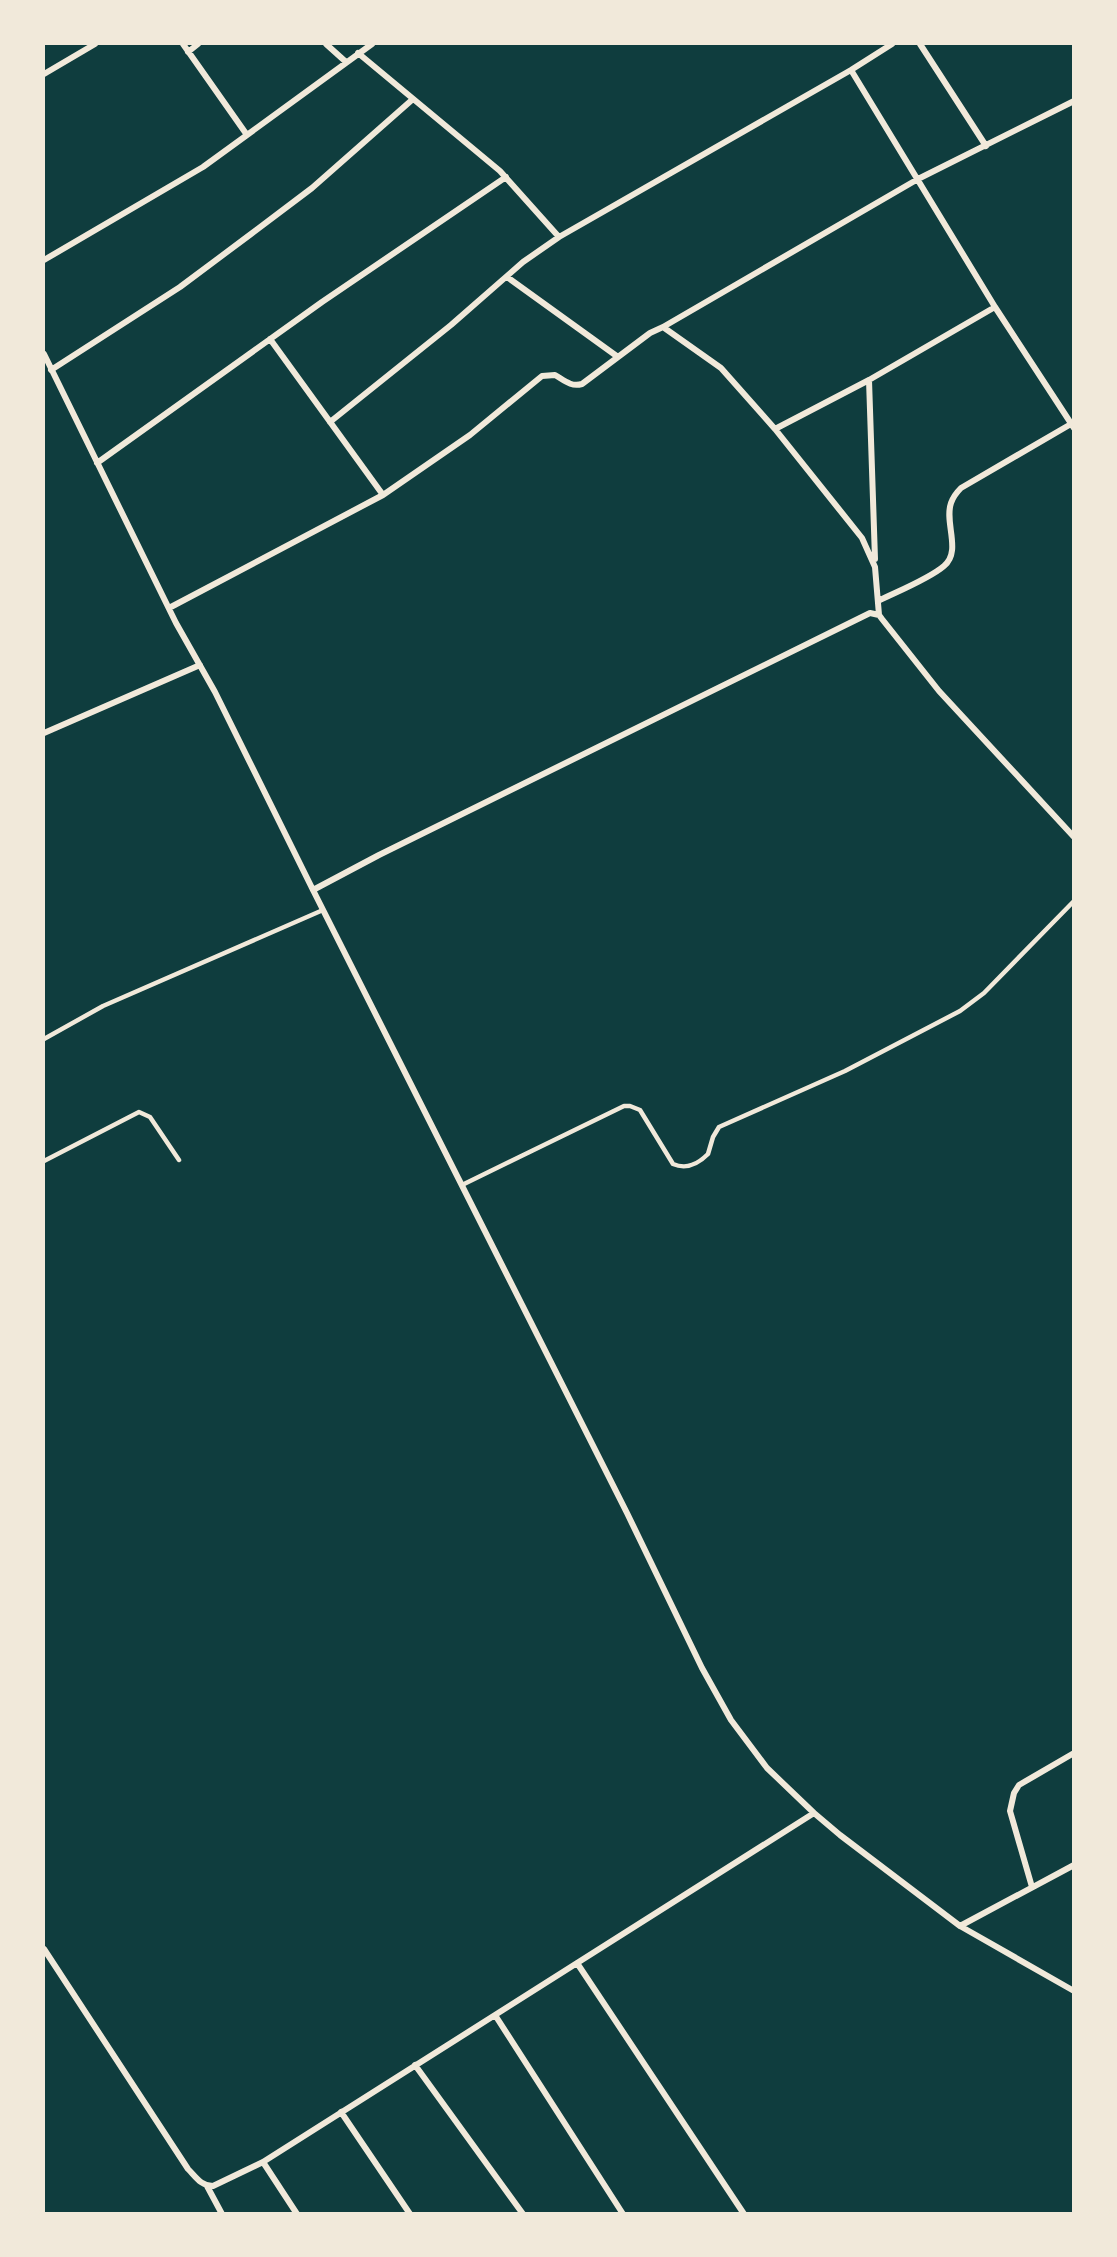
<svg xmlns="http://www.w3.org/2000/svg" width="1117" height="2257" font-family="Figtree,sans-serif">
<rect width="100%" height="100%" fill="#0f3d3e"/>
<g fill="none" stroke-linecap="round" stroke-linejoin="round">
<!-- service -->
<path stroke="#f1e9da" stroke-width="4.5" d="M44,1039L103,1006L323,910
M44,1161L139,1112L150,1117L179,1160
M462,1185L624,1106H630L640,1110L673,1164C687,1170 698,1164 708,1154L713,1137L719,1127L845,1071L960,1011L984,993L1074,901"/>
<!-- minor -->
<path stroke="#f1e9da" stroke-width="6" d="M183,44L247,135
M326,44L346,62
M920,44L986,146
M188,52L198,44
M358,53L500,171L559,237
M851,70L995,307L1074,428
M44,74L95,44
M44,260L203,167L372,44
M507,277L618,357
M663,327L918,179L1074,101
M270,339L383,495
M44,354L176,623L215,692L313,890L627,1513L702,1668L731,1720L767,1768L814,1813L840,1835L960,1926L1074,1991
M51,370L180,287L251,234L312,188L413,99
M869,380L875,559
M330,422L451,325L523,262L559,237L851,70L892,44
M775,429L869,380L995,307
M97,463L322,302L506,177
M878,601C896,592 929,579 944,566C962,551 944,523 951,503C953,497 957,492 961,488L1071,424
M169,608L383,495L470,435L542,376L555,375C565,381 571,387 582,384L650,333L663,327L721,368L775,429L862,538L875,567L879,615
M44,733L200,665
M313,890L379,855L870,613L879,615L882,619L939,691L1074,837
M1032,1887L1010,1811L1014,1793L1019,1785L1074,1753
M960,1926L1074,1865
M44,1949L188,2169C196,2177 201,2186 213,2186L263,2162L814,1813
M577,1963L744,2214
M495,2015L623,2214
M415,2065L523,2214
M341,2112L410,2214
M263,2162L297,2214
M207,2186L222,2214"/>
</g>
<!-- border -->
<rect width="1117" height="2257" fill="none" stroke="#f1e9da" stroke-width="90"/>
</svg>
